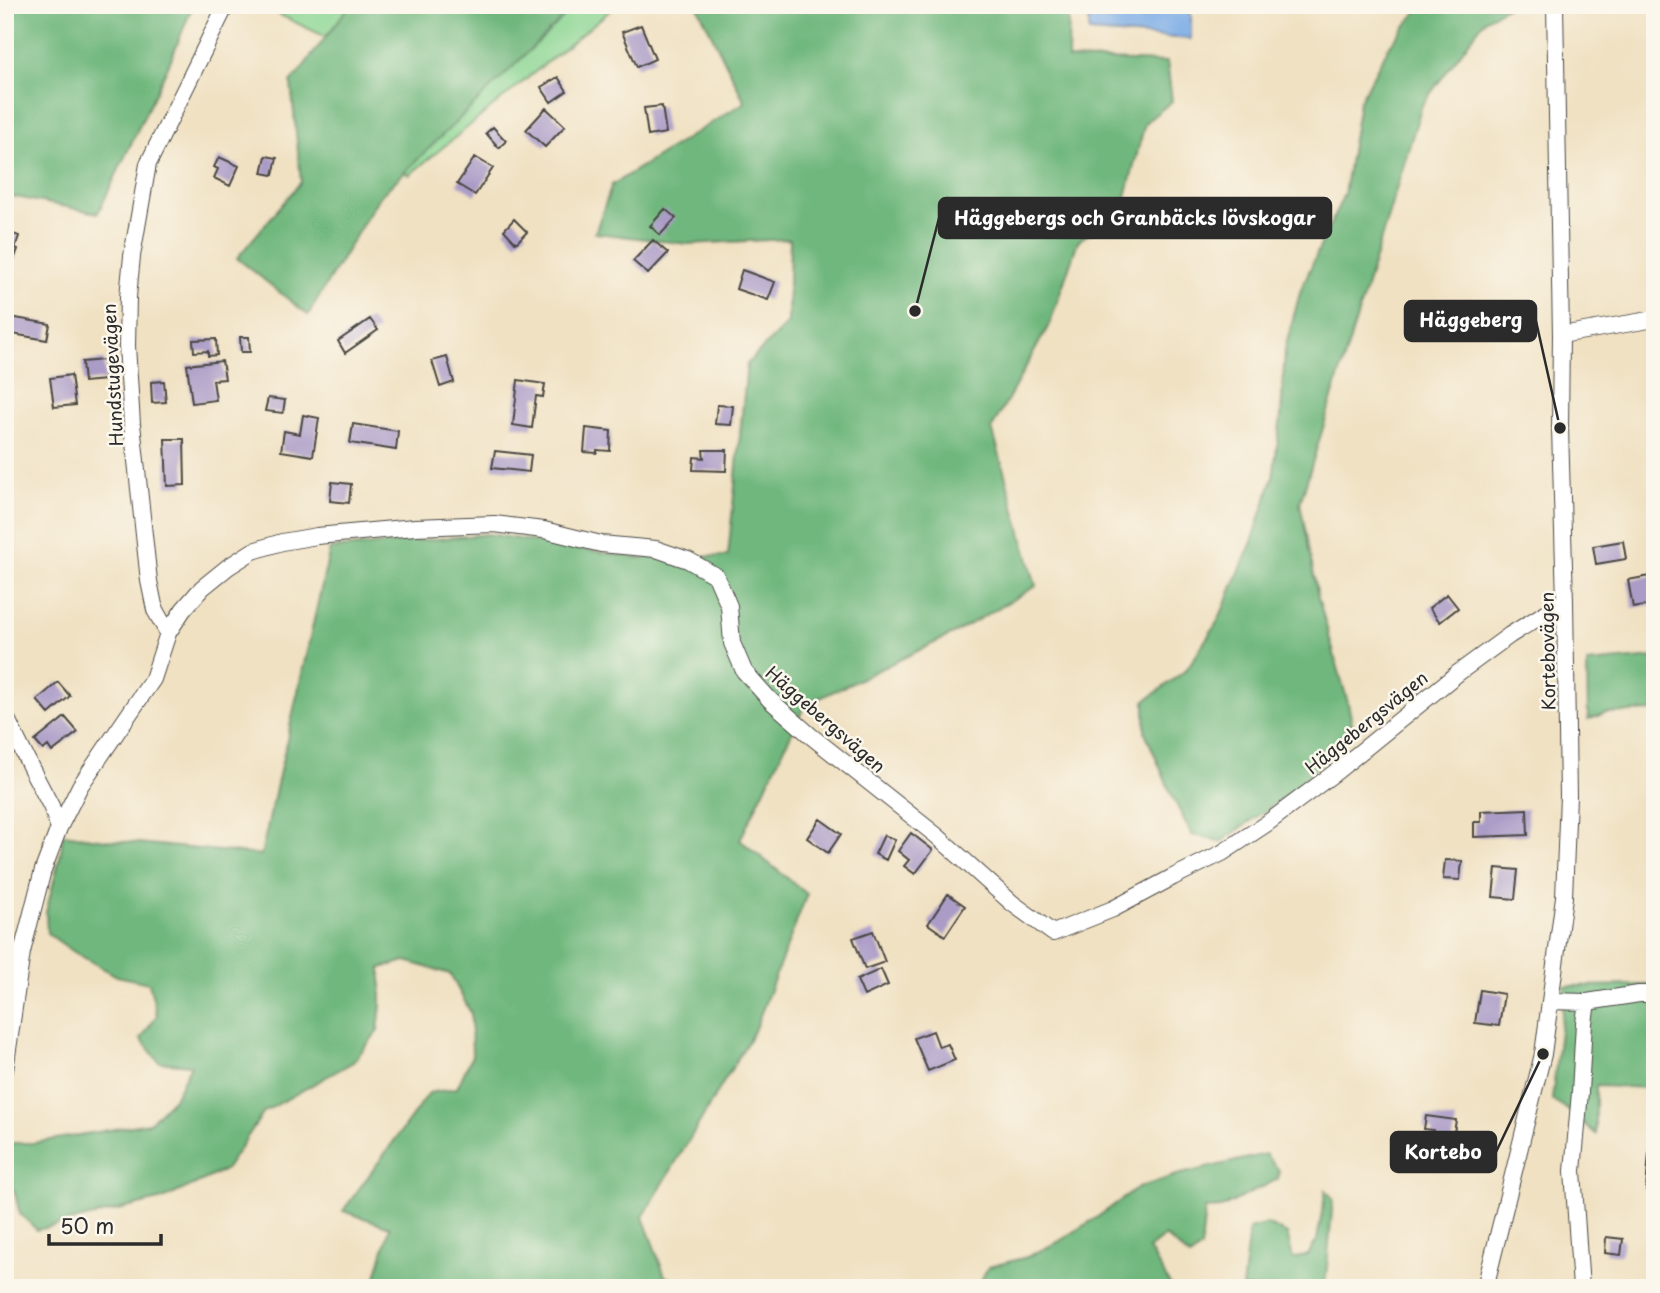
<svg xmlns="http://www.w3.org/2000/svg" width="1660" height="1293" font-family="'Playpen Sans',sans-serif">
<rect width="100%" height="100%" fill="#fbf7ec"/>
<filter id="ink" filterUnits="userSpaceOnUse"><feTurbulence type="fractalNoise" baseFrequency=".0143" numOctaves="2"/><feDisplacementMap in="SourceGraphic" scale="14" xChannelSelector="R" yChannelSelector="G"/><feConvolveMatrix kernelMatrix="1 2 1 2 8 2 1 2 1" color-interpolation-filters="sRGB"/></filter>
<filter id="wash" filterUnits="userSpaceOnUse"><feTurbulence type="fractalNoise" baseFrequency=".00686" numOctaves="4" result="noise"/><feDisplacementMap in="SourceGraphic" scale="28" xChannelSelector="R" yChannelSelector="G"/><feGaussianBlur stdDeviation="1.57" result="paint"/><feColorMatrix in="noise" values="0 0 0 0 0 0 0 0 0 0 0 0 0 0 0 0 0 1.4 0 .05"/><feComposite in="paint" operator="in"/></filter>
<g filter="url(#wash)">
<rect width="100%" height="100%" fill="#f0e1c2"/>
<!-- green -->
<path fill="#8bd693" stroke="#5b805f" stroke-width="2" d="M259,5H617L409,175L316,112L343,45Z"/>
<!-- forest -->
<path fill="#70b77d" stroke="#4e7154" stroke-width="2" d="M5,5H193L169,64L98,213L5,195Z
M350,5H589L572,9L379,197L308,315L237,258L301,182L291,83Z
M697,5H1069L1068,59L1167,62L1172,101L1145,123L1122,212L1078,241L1050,323L992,428L1036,586L953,634L805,705L740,840L807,894L754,1031L643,1217L665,1276L685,1288H373L390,1227L343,1211L429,1093L457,1088L472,1056L471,1013L450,974L406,961L381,968V1005L378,1031L353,1062L264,1112L225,1170L163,1199L37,1230L20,1214L14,1190L5,1188V1167L11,1143H33L149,1123L175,1097L191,1065L159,1062L141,1039L157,1015L149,983L117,976L74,952L47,933L46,912L60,857L63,834L106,840L261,855L330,549L488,534L638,558L728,556L747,364L788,323L790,239L688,244L595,233L612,185L745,102Z
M1422,5H1509L1485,20L1422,105L1300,503L1318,597L1348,703L1354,733L1289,794L1221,842L1192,835L1172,796L1145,732V701L1186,670L1218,621L1252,542L1273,478L1281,416L1285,349L1301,289L1344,194L1359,102L1388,48Z
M1655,657V711L1605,713L1588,720L1587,663Z
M1655,985V1088L1596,1086V1134L1564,1107L1552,1100L1565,986Z
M1265,1154L1279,1170L1278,1179L1221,1208L1205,1209L1201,1248L1190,1257L1165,1236L1149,1249L1172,1288H977L988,1267L1027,1257L1058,1242L1096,1218L1138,1188L1177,1175Z
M1326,1190L1333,1199L1325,1288H1242L1249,1229L1267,1224L1287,1234L1293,1259L1308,1255L1317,1240Z"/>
<!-- water -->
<path fill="#7aace6" stroke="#526c88" stroke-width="2" d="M1089,5H1191V39L1089,32Z"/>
<g id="blocks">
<!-- building -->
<path fill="#ab9cc7" d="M641,25L655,59L637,67L622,32Z
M558,77L567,91L551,102L541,87Z
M662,106L666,133L648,136L644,108Z
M546,108L565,126L545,147L526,130Z
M493,127L506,141L499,148L486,133Z
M266,156L277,158L273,175L262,173Z
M219,157L239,166L230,186L214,178L218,169L214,167Z
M475,157L493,168L475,195L457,184Z
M665,209L676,218L660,235L650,226Z
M514,219L527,232L516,243L504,230Z
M5,231L19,236L15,248L18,249L10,270L5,268Z
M653,240L668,253L648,274L633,261Z
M742,270L775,282L768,300L736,289Z
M10,317L50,324L47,340L7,333Z
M370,319L378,330L345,353L338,341Z
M240,337H249L250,352H241Z
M216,339L217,355L208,356V351L194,352L193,340Z
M447,357L454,382L440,387L432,361Z
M104,360L105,380L84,382L82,362Z
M222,361L225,379L213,380L216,400L192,403L187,365Z
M71,375L75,405L54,407L50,378Z
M518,380L545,384L543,397L536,396L532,428L513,425Z
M164,381L166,402L152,403L151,382Z
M268,398L285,400L283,413L265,411Z
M717,405L733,406L731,425L715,424Z
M303,415L319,418L313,456L281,451L284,431L300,434Z
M353,424L398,431L396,450L350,443Z
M586,428L611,431L610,451L597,450V453L584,452Z
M165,439H184L185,485L167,486Z
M703,450H727L726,471L693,470L694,457L704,458Z
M495,451L531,455L529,472L492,468Z
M332,482L351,484L349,503L330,501Z
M1623,541L1626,559L1596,564L1593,546Z
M1655,575V604L1633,608L1628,580Z
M1447,594L1458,608L1440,622L1429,608Z
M58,682L70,696L49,714L37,700Z
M65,717L78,732L52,752L48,746L43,750L35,741Z
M1527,809L1528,835L1474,837V822H1481V811Z
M820,819L841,834L828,853L807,838Z
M911,833L933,850L915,874L904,866L909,860L898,851Z
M884,835L895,840L886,860L875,854Z
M1445,860L1462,861L1460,880L1443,879Z
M1496,868L1518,870L1515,899L1493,897Z
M948,894L965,906L945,936L928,924Z
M873,931L885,962L865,969L853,938Z
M881,969L888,985L864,996L857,980Z
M1480,990L1504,994L1499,1026L1475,1023Z
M933,1031L939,1047L948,1044L955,1060L928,1071L914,1038Z
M1426,1116L1456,1120L1452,1145L1430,1141L1433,1130L1424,1129Z
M1649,1153L1655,1154V1191L1646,1190Z
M1606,1237L1623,1239L1621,1255L1605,1253Z"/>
</g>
</g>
<g filter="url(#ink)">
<use href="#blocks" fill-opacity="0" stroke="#494642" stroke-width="2"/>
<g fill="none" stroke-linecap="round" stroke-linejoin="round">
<!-- minor casing -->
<g stroke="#494642" stroke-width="18">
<path id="minor" d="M1561,335L1655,319
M168,633L155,610L149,581L132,424L127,346L128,297L132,256L148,164L226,5
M5,715L31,768L51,806L59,828
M1550,1001L1587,1002L1639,994H1655
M5,1070L22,952L43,870L59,828L80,786L153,679L168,633L183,610L202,588L228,567L253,551L282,542L317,536L415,527L494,524L544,530L601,544L656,549L688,560L716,576L729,606L732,643L744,671L770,700L811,736L937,836L1012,903L1053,933L1113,909L1173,877L1222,853L1266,824L1337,771L1458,673L1510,635L1565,601
M1485,1288L1543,1054L1564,897L1568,796L1565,601L1560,428L1561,335L1555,5
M1581,1288L1573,1171L1580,1092L1584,1023L1587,1002"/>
</g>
<!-- minor -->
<use href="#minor" stroke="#fff" stroke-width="16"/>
</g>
</g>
<g text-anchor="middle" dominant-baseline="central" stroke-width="5" stroke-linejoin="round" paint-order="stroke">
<!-- street labels -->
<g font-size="18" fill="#2b2b2b" stroke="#fbf7ec">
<text transform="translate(112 375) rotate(-93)">Hundstugevägen</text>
<text transform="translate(1547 651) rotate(-91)">Kortebovägen</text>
<text transform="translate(826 719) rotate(41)">Häggebergsvägen</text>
<text transform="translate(1366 722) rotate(-39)">Häggebergsvägen</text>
</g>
</g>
<!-- callouts -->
<path fill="none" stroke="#2b2b2b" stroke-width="2.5" d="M915 311L939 218M1560 428L1536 321M1543 1054L1496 1152"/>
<g fill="#2b2b2b" stroke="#fbf7ec" stroke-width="2.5">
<circle cx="915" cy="311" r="7"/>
<circle cx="1560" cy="428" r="7"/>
<circle cx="1543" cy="1054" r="7"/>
</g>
<g fill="#2b2b2b" stroke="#2b2b2b" stroke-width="2.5">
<rect x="939" y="198" width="392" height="40" rx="7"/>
<rect x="1405" y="301" width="131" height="40" rx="7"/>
<rect x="1391" y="1132" width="105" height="40" rx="7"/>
</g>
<g font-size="19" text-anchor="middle" font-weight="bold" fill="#fff">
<text x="1135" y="225">Häggebergs och Granbäcks lövskogar</text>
<text x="1471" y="327">Häggeberg</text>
<text x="1443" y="1159">Kortebo</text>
</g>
<!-- margin -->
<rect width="1660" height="1293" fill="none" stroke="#fbf7ec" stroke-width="28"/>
<!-- scale -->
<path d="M49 1234v10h112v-10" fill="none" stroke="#2b2b2b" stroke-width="3.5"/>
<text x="60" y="1234" font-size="21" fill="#2b2b2b" stroke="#fbf7ec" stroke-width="5" paint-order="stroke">50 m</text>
</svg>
